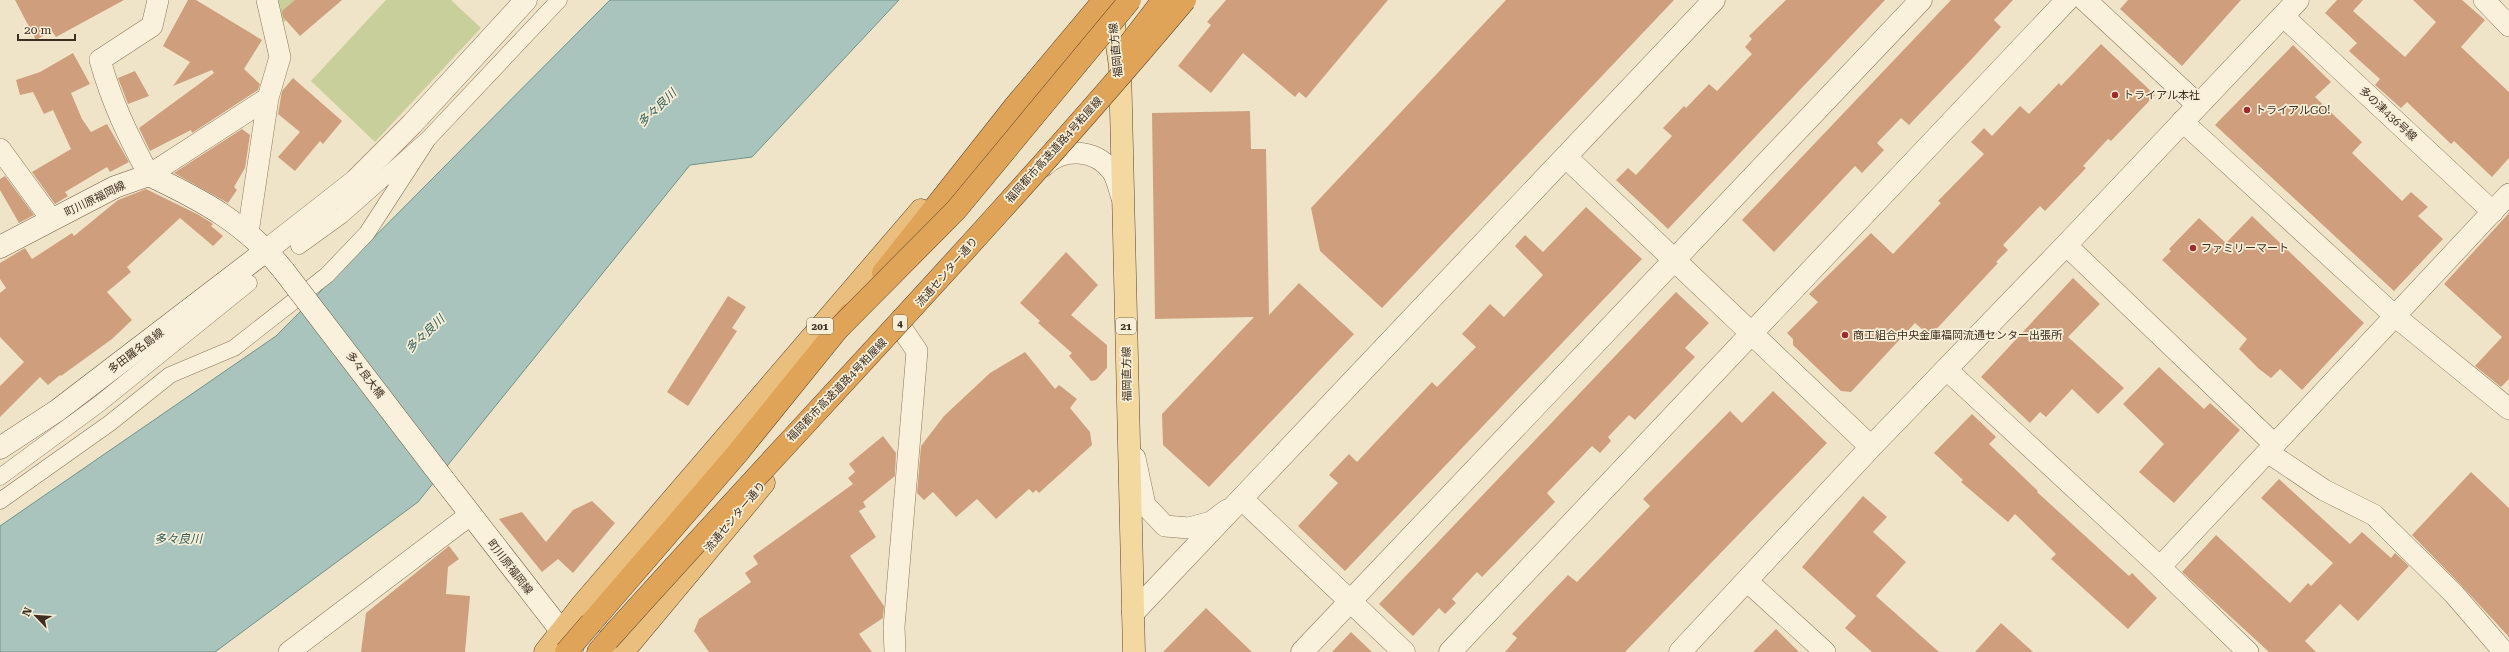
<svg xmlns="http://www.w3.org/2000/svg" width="2509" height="652" font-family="'Roboto Serif','Noto Sans JP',serif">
<rect width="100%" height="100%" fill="#f0e4c8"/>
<!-- green -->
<path fill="#c9cf9b" d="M276,0H307L283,23Z
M386,0H451L481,28L375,142L311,81Z"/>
<!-- water -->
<path fill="#a9c4bc" stroke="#6f938a" d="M610,0H899L752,157L690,165L418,502L215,652H0V526L276,336Z"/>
<!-- building -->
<path fill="#cf9f7d" d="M15,0H124L56,37L52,31L36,40Z
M188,0H196L262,40L244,69L260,84L258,90L192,133L191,130L150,151L139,128L214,73L212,70L173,86L190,62L163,46Z
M295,0H342L300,36L283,17L282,11Z
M1226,0H1388L1306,98L1299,92L1295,97L1243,53L1211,93L1178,66L1211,25L1207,22Z
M1506,0H1674L1382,308L1320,251L1311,208Z
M1786,0H1885L1668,229L1616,180L1628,168L1636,175L1672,136L1663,128L1684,106L1686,108L1709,84L1717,91L1752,54L1745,47L1752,39L1749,36Z
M1951,0H2013L1994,20L2001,27L1968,63L1909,125L1901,118L1877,143L1884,150L1862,173L1855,166L1774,252L1742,220Z
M2128,0H2241L2182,66L2120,9Z
M2337,0H2363L2353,11L2405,57L2436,22L2413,0H2462L2485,20L2461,47L2509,92V158L2492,177L2454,141L2451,144L2407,102L2401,108L2375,85L2380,79L2349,51L2357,43L2325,13Z
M2101,44L2155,95L2111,141L2108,139L2083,166L2086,168L2045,211L2040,206L2003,245L2008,250L1996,262L1998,263L1930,336L1915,323L1851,392L1841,391L1793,345V339L1787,333L1818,302L1809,294L1871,233L1893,254L1941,203L1938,201L1984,154L1971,142L1984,128L1992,136L2020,106L2029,114L2059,83L2061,86Z
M2293,45L2331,82L2315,97L2362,142L2352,153L2402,201L2411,192L2428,207L2418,216L2443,239L2394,291L2215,125Z
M73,53L90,84L71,93L82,119L91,132L107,124L129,162L110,172L107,167L65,192L68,196L55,204L32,172L71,149L53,110L44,114L33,92L20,95L16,80L40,72Z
M135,71L149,96L128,104L118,78Z
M293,78L342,121L323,144L320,141L295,171L278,157L300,132L278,114L282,91Z
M1250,111L1251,149H1266L1269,315L1299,283L1354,334L1209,487L1163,445L1162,414L1254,317L1155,319L1152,113Z
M242,129L250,135L245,168L234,187L237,190L228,203L174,173Z
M5,176L34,215L19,223L0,190V179Z
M146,189L199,215L213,224L211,226L223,236L213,246L180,218L127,267L131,272L107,292L132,320L112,339L61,376L60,375L48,385L40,377L0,417V386L24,362L0,337V293L6,288L0,279V263L25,248L32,259L72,233L74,236L118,200Z
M1586,207L1642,259L1345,571L1298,526L1338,483L1329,475L1349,454L1357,462L1432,382L1437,387L1476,347L1462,334L1490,304L1504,317L1543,275L1515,246L1525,235L1543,252Z
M2509,213V379L2501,387L2475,366L2502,337L2444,284Z
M2252,216L2364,323L2302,390L2280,369L2271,378L2259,369L2239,349L2247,339L2162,260L2171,251L2169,249L2199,218L2226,243Z
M1066,252L1098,285L1071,315L1107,345V368L1096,380L1091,381L1069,356L1072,353L1038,323L1040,321L1020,303Z
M2073,278L2100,304L2068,337L2124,388L2098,414L2072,389L2046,417L2040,412L2030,423L1981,377Z
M1676,292L1709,323L1685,348L1695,357L1635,420L1629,415L1608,437L1611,441L1600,453L1592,446L1547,493L1555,502L1482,577L1477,572L1452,599L1456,603L1445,614L1439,608L1413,636L1379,604Z
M728,296L746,307L732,328L737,331L688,406L667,392Z
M1025,352L1055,389L1059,385L1077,399L1070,408L1090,432L1092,445L1039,493L1036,490L1033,493L1029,489L996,519L977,499L956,517L933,492L924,500L917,493L921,446L944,416L990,373Z
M2159,367L2204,409L2210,403L2240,430L2174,503L2139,472L2164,444L2123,404Z
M1773,391L1827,443L1625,652H1505L1517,638L1512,634L1545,599L1568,575L1577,582L1650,506L1643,499L1730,411L1742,423Z
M1972,414L1996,437L1989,444L2038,491L2037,492L2129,576L2132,573L2157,598L2128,629L2051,559L2056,554L2015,514L2008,522L1961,482L1963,480L1934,453Z
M883,436L896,453L895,476L863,502L866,507L859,511L876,537L850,556L884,606L883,618L859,634L872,652H709L694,631L699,619L751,582L745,573L758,564L753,556L853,484L848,478L855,472L849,464Z
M2471,472L2509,508V637L2462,586L2412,535Z
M2279,479L2350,544L2362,532L2391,558L2395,553L2409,566L2358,621L2340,604L2305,641L2316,652H2269L2182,572L2216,535L2290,603L2308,583L2311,586L2333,563L2261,498Z
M1863,496L1887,517L1873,532L1906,562L1876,596L1939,652H1872L1845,628L1856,616L1802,567Z
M592,501L615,523L573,573L558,559L542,572L499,519L522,512L546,542L573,510Z
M449,546L459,559L448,567L446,594L470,596L465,652H361L366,613Z
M1206,608L1252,652H1163Z
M2001,623L2033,652H1975Z
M1776,629L1799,652H1753Z
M1351,632L1372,652H1332Z"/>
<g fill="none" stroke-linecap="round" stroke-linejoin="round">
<!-- pedestrian casing -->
<g stroke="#8d765c" stroke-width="17">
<path id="pedestrian" d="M299,246L342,215L428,139L559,0
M0,477L99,404L249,283
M0,501L110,423L170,375L234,348L327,275L367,233L428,139"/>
</g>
<!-- minor casing -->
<g stroke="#8d765c" stroke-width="22">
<path id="minor" d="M158,0L152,26L100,60C112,103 128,136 149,175L268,98
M2484,0L2509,26
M2283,16L2493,212
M2182,121L2396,317L2509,409
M0,149L52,220
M1044,166C1063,147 1095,149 1112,171C1117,178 1119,190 1122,198
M248,233L268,98L280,57L267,0
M2066,245L2275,445
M1946,369L2160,567L2248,652
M2269,453L2324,490L2374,515L2454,594L2504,652
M1135,458L1145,505L1165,526L1189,528L1211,522L1227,510
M2160,567L2509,194
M1747,581L1825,652
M289,652L470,515
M895,652L894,627L917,351L900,326"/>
</g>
<!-- tertiary casing -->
<g stroke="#8d765c" stroke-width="23">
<path id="tertiary" d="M2085,0L2198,105
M1566,157L1871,447
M267,250L355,181L412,124L526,0
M1242,499L1404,652
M1133,613L1714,0
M1302,652L1921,0
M1450,652L2067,0
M1680,652L1871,447L2066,245L2298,0"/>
</g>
<!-- secondary casing -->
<g stroke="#6f573f" stroke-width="23">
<path id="secondary" d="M0,247L115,187L149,175C202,200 247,224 284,271
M0,448L58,410L267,250
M444,480L573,646"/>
</g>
<!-- primary casing -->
<g stroke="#5b4430" stroke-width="23">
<path id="primary" d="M1111,5L1120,66L1134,652"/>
</g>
<!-- trunk casing -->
<g stroke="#5b4430" stroke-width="23">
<path id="trunk" d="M545,652L581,606L921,210
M623,652L764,483"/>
</g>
<!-- motorway casing -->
<g stroke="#5b4430" stroke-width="23">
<path id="motorway" d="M883,273L1015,106L1104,0
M591,623L736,455L850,314
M598,652L608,640"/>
</g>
<!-- pedestrian -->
<use href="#pedestrian" stroke="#faf1dc" stroke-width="16"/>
<!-- minor -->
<use href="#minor" stroke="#faf1dc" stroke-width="21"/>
<!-- tertiary -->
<use href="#tertiary" stroke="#faf1dc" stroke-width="22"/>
<!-- secondary -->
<use href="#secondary" stroke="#faf1dc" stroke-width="22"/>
<!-- primary -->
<use href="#primary" stroke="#f3d9a0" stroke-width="22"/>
<!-- trunk -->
<use href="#trunk" stroke="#eabe7c" stroke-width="22"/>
<!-- motorway -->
<use href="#motorway" stroke="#e0a458" stroke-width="22"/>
<!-- secondary-bridge casing -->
<g stroke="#6f573f" stroke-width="23" stroke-linecap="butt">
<path id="secondary-bridge" d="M284,271L444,480"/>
</g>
<!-- motorway-bridge casing -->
<g stroke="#5b4430" stroke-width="23" stroke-linecap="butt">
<path id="motorway-bridge" d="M1127,47L1163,0
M838,329L956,210L1130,0
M608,640C800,426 1000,220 1185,0
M566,652L591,623"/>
</g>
<!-- secondary-bridge -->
<use href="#secondary-bridge" stroke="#faf1dc" stroke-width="22"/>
<!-- motorway-bridge -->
<use href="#motorway-bridge" stroke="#e0a458" stroke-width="22"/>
</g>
<!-- markers -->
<g fill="#9e2a2b" stroke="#f7eed8" stroke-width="1.5">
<circle cx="2115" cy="95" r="4"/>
<circle cx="2247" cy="110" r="4"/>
<circle cx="2193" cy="248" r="4"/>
<circle cx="1845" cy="335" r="4"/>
</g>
<g text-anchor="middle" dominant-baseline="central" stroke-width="3.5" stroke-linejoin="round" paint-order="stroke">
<!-- shield labels -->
<g fill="#f7eed8" stroke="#756857" stroke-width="1">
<rect x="893" y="315" width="14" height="16" rx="3"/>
<rect x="807" y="318" width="26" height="16" rx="3"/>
<rect x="1116" y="318" width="20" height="16" rx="3"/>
</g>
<g font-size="10" font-weight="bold" fill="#3d2e20">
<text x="900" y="323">4</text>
<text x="820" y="326">201</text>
<text x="1126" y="326">21</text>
</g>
<!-- street labels -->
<g font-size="11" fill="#3d2e20" stroke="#f7eed8">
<text transform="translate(1116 50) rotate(-96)">福岡直方線</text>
<text transform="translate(2388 114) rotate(43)">多の津436号線</text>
<text transform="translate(1054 150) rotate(-48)">福岡都市高速道路4号粕屋線</text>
<text transform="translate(95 199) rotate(-26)">町川原福岡線</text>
<text transform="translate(947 272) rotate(-49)">流通センター通り</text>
<text transform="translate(136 351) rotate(-37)">多田羅名島線</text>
<text transform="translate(1127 374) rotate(-91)">福岡直方線</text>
<text transform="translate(365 375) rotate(53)">多々良大橋</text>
<text transform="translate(837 390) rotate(-46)">福岡都市高速道路4号粕屋線</text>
<text transform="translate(735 517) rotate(-50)">流通センター通り</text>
<text transform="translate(510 567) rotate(52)">町川原福岡線</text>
</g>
<!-- poi labels -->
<g font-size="11" fill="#3d2e20" stroke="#f7eed8" text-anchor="start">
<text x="2123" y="95">トライアル本社</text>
<text x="2255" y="110">トライアルGO!</text>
<text x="2201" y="248">ファミリーマート</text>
<text x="1853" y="335">商工組合中央金庫福岡流通センター出張所</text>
</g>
<!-- water labels -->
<g font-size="12" font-style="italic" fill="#2f5d5a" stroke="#f7eed8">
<text transform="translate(657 108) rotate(-44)">多々良川</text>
<text transform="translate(425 334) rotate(-44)">多々良川</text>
<text x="178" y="539">多々良川</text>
</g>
</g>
<!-- north arrow -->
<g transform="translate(36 616) rotate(295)" stroke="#f7eed8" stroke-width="3" paint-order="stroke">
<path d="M0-3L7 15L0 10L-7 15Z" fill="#3d2e20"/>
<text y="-6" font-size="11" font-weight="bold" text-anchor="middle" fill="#3d2e20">N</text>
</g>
<!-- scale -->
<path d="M18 34v6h57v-6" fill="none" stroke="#3d2e20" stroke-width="2"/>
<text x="24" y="34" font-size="12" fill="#3d2e20" stroke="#f7eed8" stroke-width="3" paint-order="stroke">20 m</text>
</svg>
